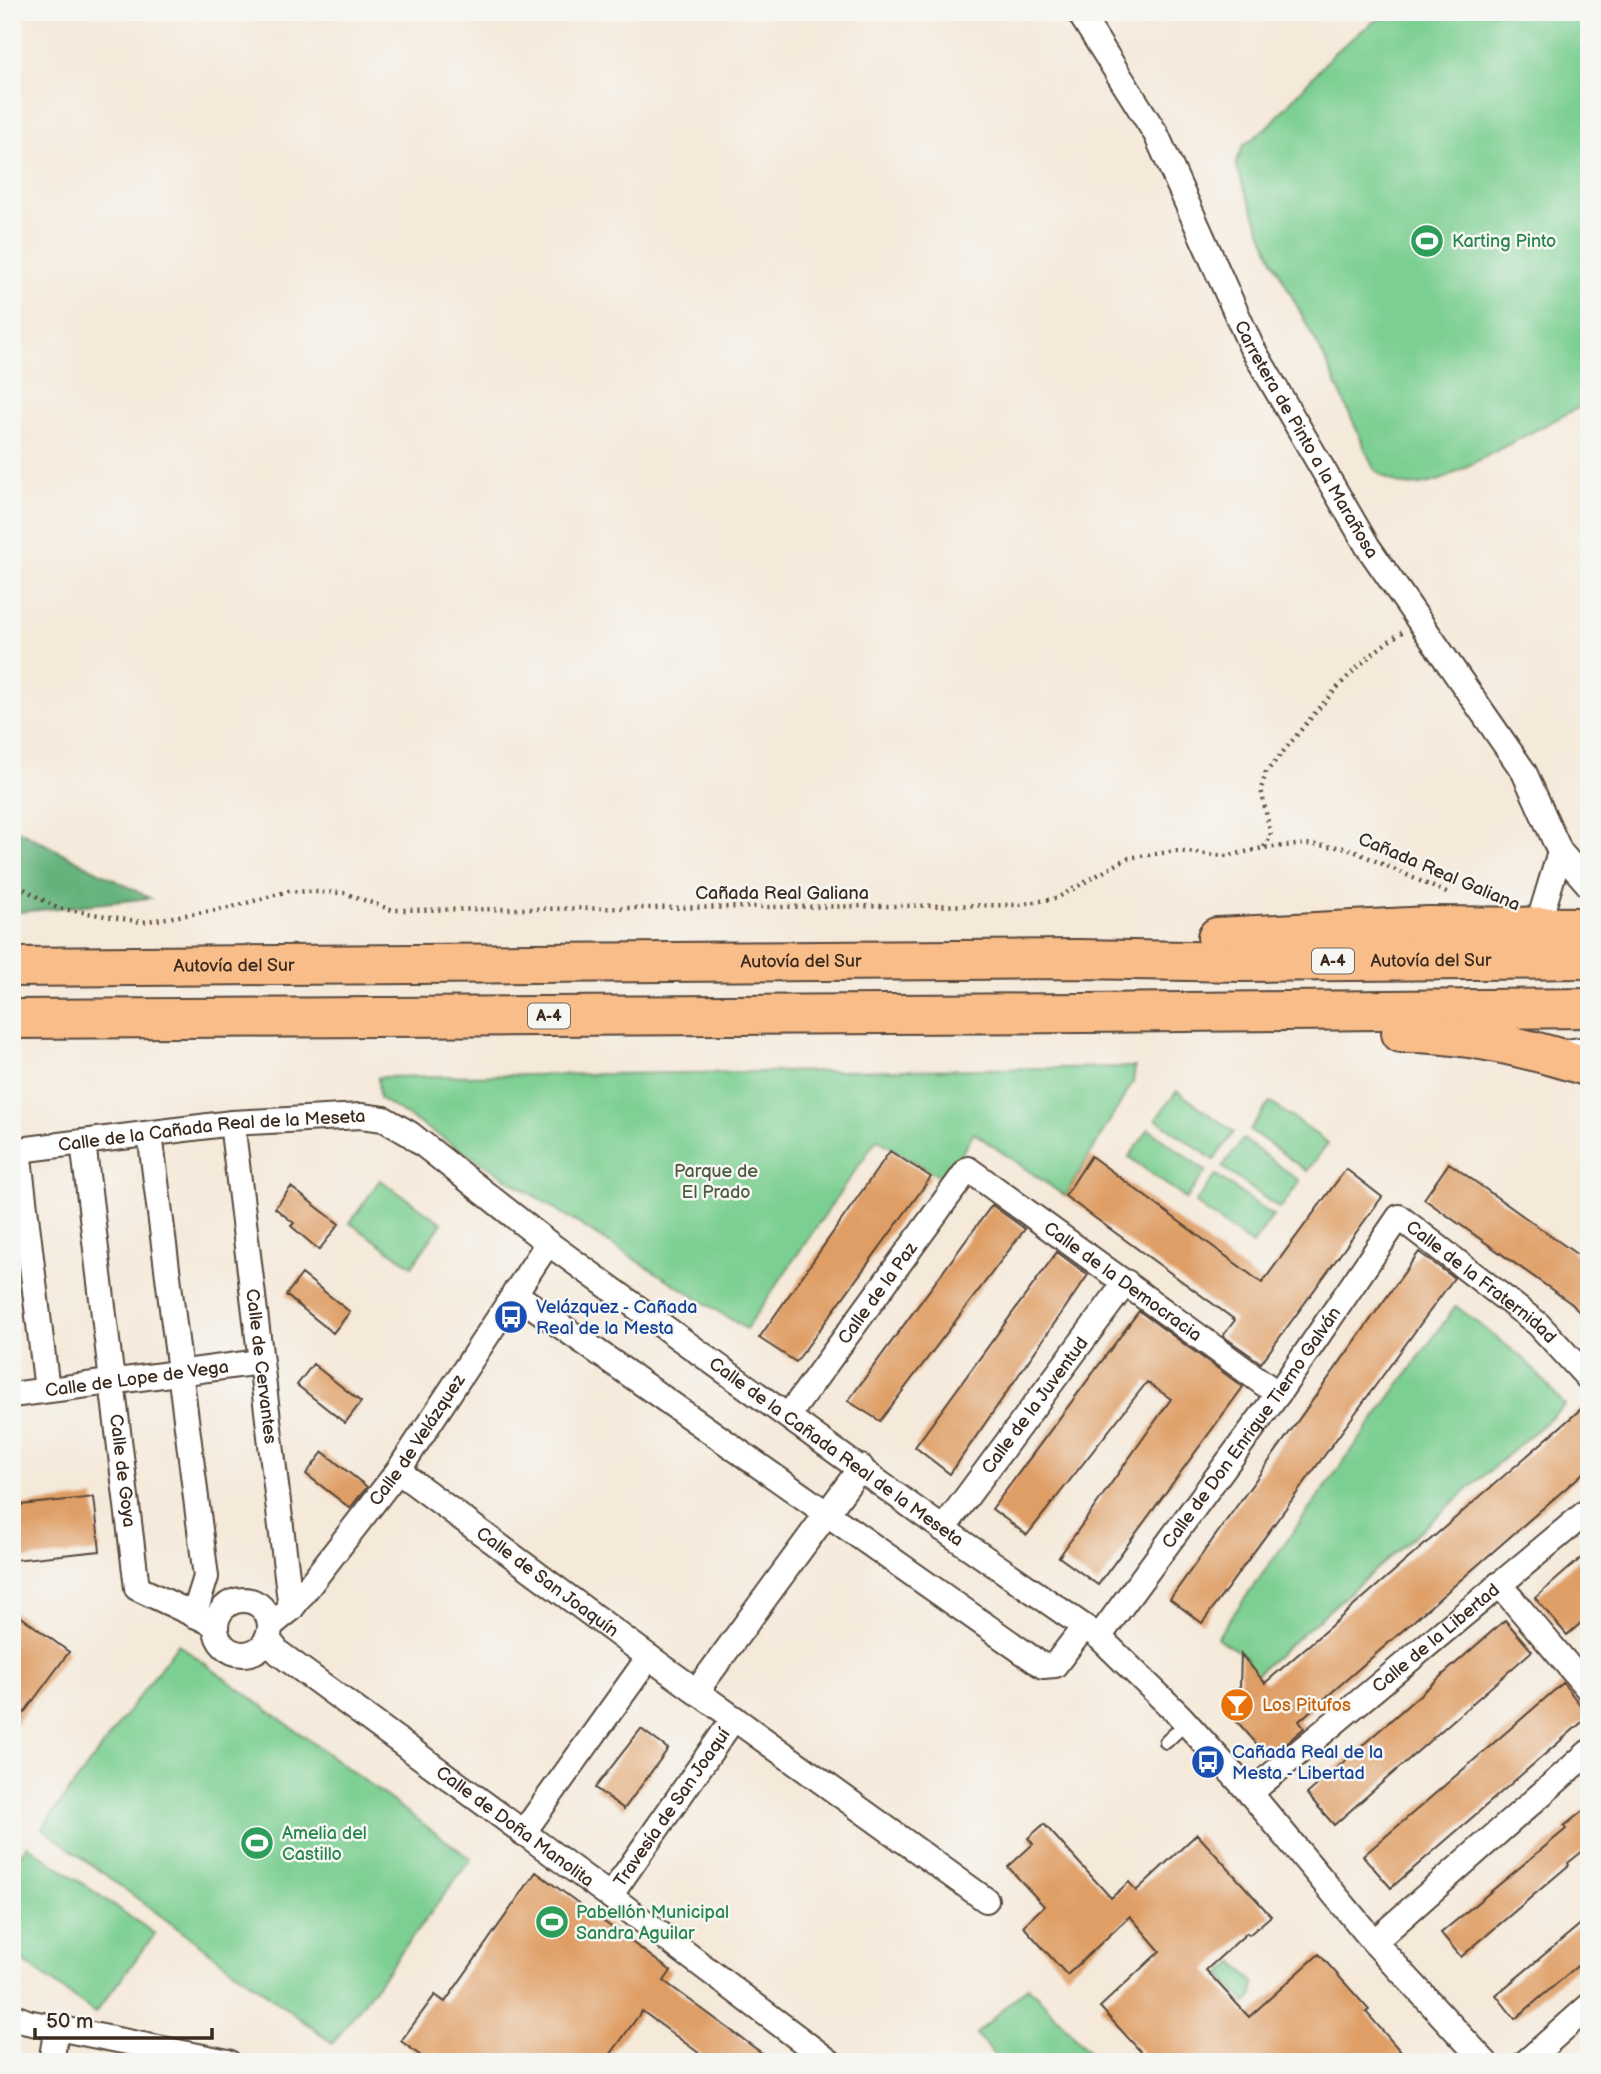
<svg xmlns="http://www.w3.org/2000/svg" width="1601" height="2074" font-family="'Balsamiq Sans',sans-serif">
<rect width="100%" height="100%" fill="#f6f6f2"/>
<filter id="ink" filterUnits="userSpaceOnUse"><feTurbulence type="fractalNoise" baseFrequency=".0143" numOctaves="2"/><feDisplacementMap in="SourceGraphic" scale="14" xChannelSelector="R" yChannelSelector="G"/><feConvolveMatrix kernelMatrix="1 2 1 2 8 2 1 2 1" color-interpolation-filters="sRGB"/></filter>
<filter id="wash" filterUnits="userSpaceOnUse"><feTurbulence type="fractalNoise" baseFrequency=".00686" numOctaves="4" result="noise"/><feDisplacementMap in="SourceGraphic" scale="28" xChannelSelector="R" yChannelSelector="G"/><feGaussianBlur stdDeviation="1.57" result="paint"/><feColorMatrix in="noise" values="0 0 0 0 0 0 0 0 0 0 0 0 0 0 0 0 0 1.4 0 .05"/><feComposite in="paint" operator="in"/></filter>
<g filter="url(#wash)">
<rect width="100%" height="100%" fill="#f5e9d9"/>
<!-- green -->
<path fill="#7bcf92" stroke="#5b7c58" stroke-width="2" d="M1393,12H1589V402L1443,479C1414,489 1398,489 1374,469L1328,365L1273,260L1243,186L1236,164L1243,146L1268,127L1335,52L1373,22Z
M1135,1067L1133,1082L1065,1196L974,1133L945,1180L877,1139L746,1329L379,1098L378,1077Z
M1177,1091L1234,1132L1214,1160L1156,1119Z
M1270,1102L1328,1143L1307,1171L1250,1130Z
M1149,1129L1206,1171L1186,1199L1129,1157Z
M1243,1139L1300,1181L1280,1209L1222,1167Z
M1216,1175L1273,1216L1252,1245L1195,1203Z
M380,1180L442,1223L412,1266L350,1223Z
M1456,1306L1525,1360L1565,1405L1250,1679C1252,1647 1232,1653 1217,1637Z
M178,1644L471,1859L333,2043L42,1828Z
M27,1845L155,1934L95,2013L12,1953V1866Z
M1235,1962L1254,1983L1253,1996L1246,2003L1220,1975Z
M1028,1986L1098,2062H1001L976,2034Z"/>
<!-- forest -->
<path fill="#64b27c" stroke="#506e4d" stroke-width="2" d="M12,827L150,898L12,913Z"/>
<g id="blocks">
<!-- building -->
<path fill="#df9e65" d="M890,1151L931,1177L796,1362L759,1338Z
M1091,1156L1262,1283L1346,1169L1382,1197L1261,1363L1223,1336L1235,1320L1065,1196Z
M1449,1163L1589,1263V1323L1572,1304L1424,1199Z
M291,1187L339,1224L319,1250L291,1226L294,1223L275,1208Z
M992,1205L1025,1229L880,1421L848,1401Z
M1057,1252L1088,1275L950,1474L915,1447Z
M1419,1252L1454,1278L1202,1623L1170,1599Z
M302,1274L350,1312L333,1333L286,1295Z
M1139,1311L1243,1387L1098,1585L1059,1557L1171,1399L1147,1382L1027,1535L992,1509Z
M313,1364L361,1402L345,1423L297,1385Z
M1589,1402V1468L1299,1721L1304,1728L1269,1758L1221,1703L1240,1687L1241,1654L1265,1683Z
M323,1452L367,1487L350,1508L306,1474Z
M94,1497L100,1551L14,1560L12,1506Z
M1589,1551V1616L1567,1635L1535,1598Z
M12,1610L69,1652L12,1729Z
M1505,1620L1532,1651L1334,1825L1307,1794Z
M1563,1683L1589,1716L1391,1888L1363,1856Z
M641,1729L668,1749L624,1809L595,1788Z
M1589,1806V1846L1568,1863L1569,1865L1461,1957L1441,1933L1566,1829L1564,1826Z
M1044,1824L1111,1898L1129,1882L1136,1891L1197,1834L1271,1916L1249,1935L1247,1933L1206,1970L1249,2017L1319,1954L1369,2010L1366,2012L1410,2062H1150L1100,2007L1160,1951L1130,1916L1067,1975L1023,1926L1044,1906L1008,1867L1033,1844L1028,1838Z
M536,1872L671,1971L664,1981L774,2062H711L642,2011L605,2062H429L401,2041L435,1995L445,2002Z
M1589,1917V1956L1515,2019L1496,1995Z"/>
</g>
</g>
<g filter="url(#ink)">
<use href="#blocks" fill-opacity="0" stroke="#57473a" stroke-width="2"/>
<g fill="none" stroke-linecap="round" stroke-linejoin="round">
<!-- lane casing -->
<g stroke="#57473a" stroke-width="16">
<path id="lane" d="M1565,1046L1589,1043
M1166,1742L1186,1723"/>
</g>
<!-- street casing -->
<g stroke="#57473a" stroke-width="28">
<g id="street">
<path id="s1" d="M1079,12L1156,134L1251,346L1368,547L1524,772L1560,852L1589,885"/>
<path d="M1537,928L1560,852"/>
<path id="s2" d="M232,1123L291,1609"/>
<path d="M150,1134L206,1577L194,1615"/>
<path id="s3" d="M83,1142L137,1588L216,1625"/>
<path d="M18,1150L47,1390"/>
<path id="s4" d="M12,1151L232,1123L361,1116L384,1119L410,1134L548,1243L943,1529L1099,1637L1179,1715L1250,1793L1374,1942L1485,2062"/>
<path d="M514,1293L1043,1666L1055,1665L1084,1627"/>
<path id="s5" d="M12,1395L260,1362"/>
<path id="s6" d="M788,1416L968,1169L1278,1394"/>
<path id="s7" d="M398,1471L649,1657L986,1900"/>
<path id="s8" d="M943,1529L1126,1282"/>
<path d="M1499,1584L1589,1690"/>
<circle cx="243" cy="1627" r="27"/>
<path id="s9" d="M270,1626L291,1609L398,1471L548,1243"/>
<path id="s10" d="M1099,1637L1278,1394L1399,1217L1538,1324L1589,1379"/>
<path id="s11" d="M267,1638L279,1653L610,1896L830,2062"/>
<path d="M696,1692L861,1467"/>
<path id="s12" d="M1250,1793L1589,1510"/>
<path d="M523,1833L649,1657"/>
<path id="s13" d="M610,1896L734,1718"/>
<path d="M1374,1942L1589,1752"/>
<path d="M12,2016L27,2022L228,2062"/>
<path d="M51,2062L57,2027"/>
<path d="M1526,2062L1589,2006"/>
</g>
</g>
<!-- highway casing -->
<g stroke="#57473a" stroke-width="42">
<g id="highway">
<path d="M1217,937L1428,926L1589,927"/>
<path id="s14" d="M12,967L1078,959L1241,962L1589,959"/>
<path d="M12,1019L1086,1013L1589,1008"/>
<path d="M1401,1033C1464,1032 1529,1048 1589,1067"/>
</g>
</g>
<!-- path -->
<path stroke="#57473a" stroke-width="4.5" stroke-dasharray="2 5" stroke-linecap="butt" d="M1264,847L1271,836L1261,789L1266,772C1311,720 1343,671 1402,632
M12,882L57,908L142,922L229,908L289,891L344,893L392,910L1019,905L1057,898L1128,858L1176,851L1227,856L1263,848L1306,844L1347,848L1451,895"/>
<!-- lane -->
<use href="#lane" stroke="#fff" stroke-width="12"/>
<!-- street -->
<use href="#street" stroke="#fff" stroke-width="24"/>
<!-- highway -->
<use href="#highway" stroke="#f8bd89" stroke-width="38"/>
</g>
</g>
<!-- icons -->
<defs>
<g id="stadium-disc" transform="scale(1.75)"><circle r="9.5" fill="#2e9e5b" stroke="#f6f6f2"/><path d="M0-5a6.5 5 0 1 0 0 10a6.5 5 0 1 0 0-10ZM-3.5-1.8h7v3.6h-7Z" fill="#fff"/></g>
<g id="bus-disc" transform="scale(1.75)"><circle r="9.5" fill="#1a4fb4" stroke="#f6f6f2"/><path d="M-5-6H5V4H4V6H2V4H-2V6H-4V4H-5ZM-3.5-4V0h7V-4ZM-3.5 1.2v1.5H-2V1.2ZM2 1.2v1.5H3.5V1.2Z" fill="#fff"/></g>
<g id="bar-disc" transform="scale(1.75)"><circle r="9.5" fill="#e8710a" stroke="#f6f6f2"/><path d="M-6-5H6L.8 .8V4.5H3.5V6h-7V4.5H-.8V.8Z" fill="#fff"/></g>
</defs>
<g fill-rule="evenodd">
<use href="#stadium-disc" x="1427" y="241"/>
<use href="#bus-disc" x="511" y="1317"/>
<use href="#bar-disc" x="1237" y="1705"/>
<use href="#bus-disc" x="1208" y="1762"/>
<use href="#stadium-disc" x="257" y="1843"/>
<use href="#stadium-disc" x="552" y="1922"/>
</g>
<g text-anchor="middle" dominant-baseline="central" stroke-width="5" stroke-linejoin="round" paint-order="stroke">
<!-- shield labels -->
<g fill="#f6f6f2" stroke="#73675e" stroke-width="2">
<rect x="1312" y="948.5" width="42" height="25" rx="5"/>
<rect x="528" y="1003.5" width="42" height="25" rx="5"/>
</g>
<g font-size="16" font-weight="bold" fill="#3b2a1e">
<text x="1333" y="961">A-4</text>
<text x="549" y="1016">A-4</text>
</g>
<!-- leisure labels -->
<g font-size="18" fill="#27864d" stroke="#f6f6f2" text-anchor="start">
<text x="1452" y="241">Karting Pinto</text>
<text x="282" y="1833">Amelia del<tspan x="282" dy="21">Castillo</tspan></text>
<text x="576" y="1912">Pabellón Municipal<tspan x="576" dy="21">Sandra Aguilar</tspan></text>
</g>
<!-- street labels -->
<g font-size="18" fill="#3b2a1e" stroke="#f6f6f2">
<text stroke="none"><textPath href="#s1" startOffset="485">Carretera de Pinto a la Marañosa</textPath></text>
<text transform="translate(1439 872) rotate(23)">Cañada Real Galiana</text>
<text x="782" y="893">Cañada Real Galiana</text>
<text stroke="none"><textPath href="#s14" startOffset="1419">Autovía del Sur</textPath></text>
<text stroke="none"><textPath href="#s14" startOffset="789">Autovía del Sur</textPath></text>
<text stroke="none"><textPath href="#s14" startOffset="222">Autovía del Sur</textPath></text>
<text stroke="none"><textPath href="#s4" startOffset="201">Calle de la Cañada Real de la Meseta</textPath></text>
<text stroke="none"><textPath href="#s6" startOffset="497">Calle de la Democracia</textPath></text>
<text stroke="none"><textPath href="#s10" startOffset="621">Calle de la Fraternidad</textPath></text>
<text stroke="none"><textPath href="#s6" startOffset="152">Calle de la Paz</textPath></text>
<text stroke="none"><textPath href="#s2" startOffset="245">Calle de Cervantes</textPath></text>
<text stroke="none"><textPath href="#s5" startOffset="126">Calle de Lope de Vega</textPath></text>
<text stroke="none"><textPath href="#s8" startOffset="154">Calle de la Juventud</textPath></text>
<text stroke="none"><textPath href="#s10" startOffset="259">Calle de Don Enrique Tierno Galván</textPath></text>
<text stroke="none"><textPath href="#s9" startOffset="238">Calle de Velázquez</textPath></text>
<text stroke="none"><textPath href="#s4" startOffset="936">Calle de la Cañada Real de la Meseta</textPath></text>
<text stroke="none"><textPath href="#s3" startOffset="331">Calle de Goya</textPath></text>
<text stroke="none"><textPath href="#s7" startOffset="186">Calle de San Joaquín</textPath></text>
<text stroke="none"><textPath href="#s12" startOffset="242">Calle de la Libertad</textPath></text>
<text stroke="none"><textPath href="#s13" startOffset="108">Travesía de San Joaquí</textPath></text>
<text stroke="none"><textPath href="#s11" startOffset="312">Calle de Doña Manolita</textPath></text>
</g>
<!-- park labels -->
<g font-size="18" fill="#4e5c41" stroke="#f6f6f2">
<text x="716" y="1171">Parque de<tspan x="716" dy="21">El Prado</tspan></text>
</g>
<!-- transit labels -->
<g font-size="18" fill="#164399" stroke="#f6f6f2" text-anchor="start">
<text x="536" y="1307">Velázquez - Cañada<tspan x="536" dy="21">Real de la Mesta</tspan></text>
<text x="1232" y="1752">Cañada Real de la<tspan x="1232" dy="21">Mesta - Libertad</tspan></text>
</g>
<!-- food labels -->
<g font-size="18" fill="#c56008" stroke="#f6f6f2" text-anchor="start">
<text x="1262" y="1705">Los Pitufos</text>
</g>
</g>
<!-- margin -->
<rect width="1601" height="2074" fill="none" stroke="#f6f6f2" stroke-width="42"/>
<!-- scale -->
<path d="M35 2028v10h177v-10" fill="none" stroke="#3b2a1e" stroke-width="3.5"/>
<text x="46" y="2028" font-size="21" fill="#3b2a1e" stroke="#f6f6f2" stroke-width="5" paint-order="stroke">50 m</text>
</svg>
